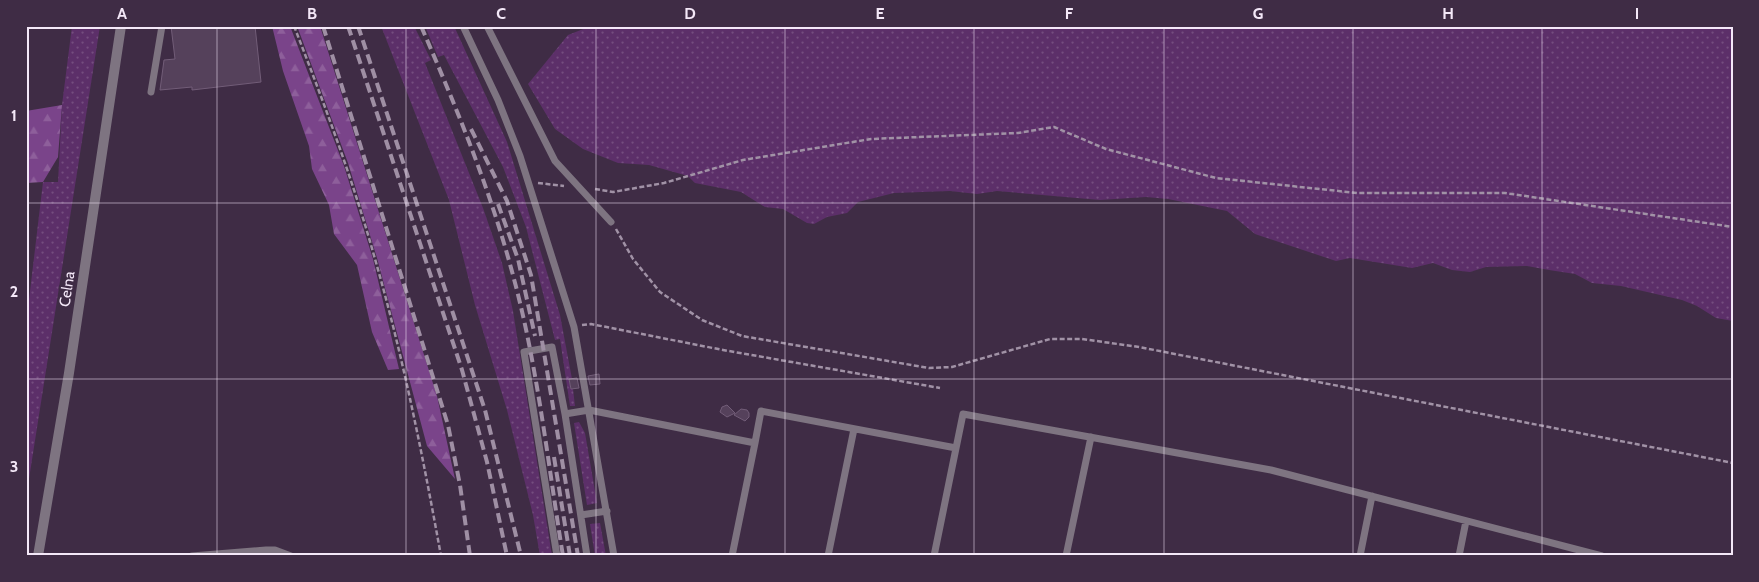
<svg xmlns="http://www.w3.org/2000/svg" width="1759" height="582" font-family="Cabin,sans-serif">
<defs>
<pattern id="grass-dots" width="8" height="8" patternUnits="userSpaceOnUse" patternTransform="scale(1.25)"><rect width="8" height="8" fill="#5c2f69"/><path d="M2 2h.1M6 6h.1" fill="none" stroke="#744d7f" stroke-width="1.8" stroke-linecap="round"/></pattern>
<pattern id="forest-firs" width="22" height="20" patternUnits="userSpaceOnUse" patternTransform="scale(1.25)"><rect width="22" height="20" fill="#7a448a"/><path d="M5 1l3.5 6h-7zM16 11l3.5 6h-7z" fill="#8e5f9b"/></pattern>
</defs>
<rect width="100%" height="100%" fill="#3f2c45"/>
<!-- grass -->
<path fill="url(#grass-dots)" d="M72,26H100L26,498V325L43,182H58L62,105Z
M381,26H414L431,60L425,63L483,208L502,263L513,311L552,556H540L533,515L507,410L475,305L449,200Z
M425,26H454L507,142L560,315L572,379H569L571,389H573L575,406H570L560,339L555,340L526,227L503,167L444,55L438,57Z
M591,26H1733V321L1716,318L1697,306L1682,300L1621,286L1592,283L1575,274L1549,270L1527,266L1486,267L1470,272L1452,270L1433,263L1412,268L1350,258L1336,261L1255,234L1227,211L1168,199L1146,197L1100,200L997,191L977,194L950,191L894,193L858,202L847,213L827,217L814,224L807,223L783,209L765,207L741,192L695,183L688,176L649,165L618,163L583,149L555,129L528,84L568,35Z
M579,422L585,433L597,503L587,505L574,423Z
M600,523L606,556H595L590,524Z"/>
<!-- forest -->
<path fill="url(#forest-firs)" d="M272,26H290L344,166L373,259L399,369L388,370L372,332L357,265L334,234L329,205L312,169L309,146L283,71Z
M297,26H320L437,396L455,479L427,446L377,258L348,163Z
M62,105L58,157L43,182L26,183V111Z"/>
<!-- building -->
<path fill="#55415b" stroke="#725d78" d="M171,26H255L261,82L192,90V87L160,90L164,60L175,59Z
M599,374L600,384L590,385L588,376Z
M577,378L579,388L571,389L569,379Z
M727,405L735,413L727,417L720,412L722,407Z
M741,409L747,410L749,413V417L745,421L734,415Z"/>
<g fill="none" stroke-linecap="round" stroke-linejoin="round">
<!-- path -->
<path stroke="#a192a6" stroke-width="2.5" stroke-dasharray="5 2.5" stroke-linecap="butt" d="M294,26C324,103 353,180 375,259C403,356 423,457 441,556
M538,183L564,186
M595,189L613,192L664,183L743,160L871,139L1018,133L1054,127L1106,149L1216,178L1357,193H1505L1733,227
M616,229L633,259L660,292L702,320L742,336L929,368L952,367L1050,339H1082L1139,347L1733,463
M582,325L591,324L723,350L940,388"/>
<!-- service -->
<path stroke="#7e7481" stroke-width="7" d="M463,26L498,100L520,156L574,327L614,556
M487,26L555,161L611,222
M151,92L162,26
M565,414L587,556
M581,515L607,511
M192,556L266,550H275L291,556
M557,556L524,352L552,347L565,414L589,410L755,443L761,411L956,448
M732,556L755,443
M828,556L854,429
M934,556L963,414L1271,470L1602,556
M1066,556L1091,437
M1360,556L1372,496
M1459,556L1466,521"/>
<!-- tertiary -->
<path stroke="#7e7481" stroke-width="10" d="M38,556L69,373L121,26"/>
<!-- rail -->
<path stroke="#9f8fa4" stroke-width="4" stroke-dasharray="10 5" stroke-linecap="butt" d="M323,26L448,425L460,485L470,556
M348,26L462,370L487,462L507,556
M358,26L485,410L521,556
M421,26C457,109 491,191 514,279C538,369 548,464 563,556
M471,129L507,201L531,275L578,556
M498,204L518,259L535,336
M554,457L570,556"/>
</g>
<!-- grid -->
<path fill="none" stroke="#f4e8f8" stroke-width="1" stroke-opacity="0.55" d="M217,26V556M406,26V556M596,26V556M785,26V556M974,26V556M1164,26V556M1353,26V556M1542,26V556M26,203H1733M26,379H1733"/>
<g text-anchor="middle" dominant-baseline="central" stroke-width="4.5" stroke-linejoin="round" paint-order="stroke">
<!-- street labels -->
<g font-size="15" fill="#f4e8f8" stroke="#3f2c45">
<text transform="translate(67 289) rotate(-81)">Celna</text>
</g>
</g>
<!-- border -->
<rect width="1759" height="582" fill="none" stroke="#3f2c45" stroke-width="55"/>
<rect x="28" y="28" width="1704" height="526" fill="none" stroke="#f4e8f8" stroke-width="2"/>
<g font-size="16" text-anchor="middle" font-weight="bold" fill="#f4e8f8">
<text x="122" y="19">A</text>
<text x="312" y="19">B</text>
<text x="501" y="19">C</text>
<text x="690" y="19">D</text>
<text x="880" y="19">E</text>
<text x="1069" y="19">F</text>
<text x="1258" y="19">G</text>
<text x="1448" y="19">H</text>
<text x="1637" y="19">I</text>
<text x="14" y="121">1</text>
<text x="14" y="297">2</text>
<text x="14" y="472">3</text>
</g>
</svg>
